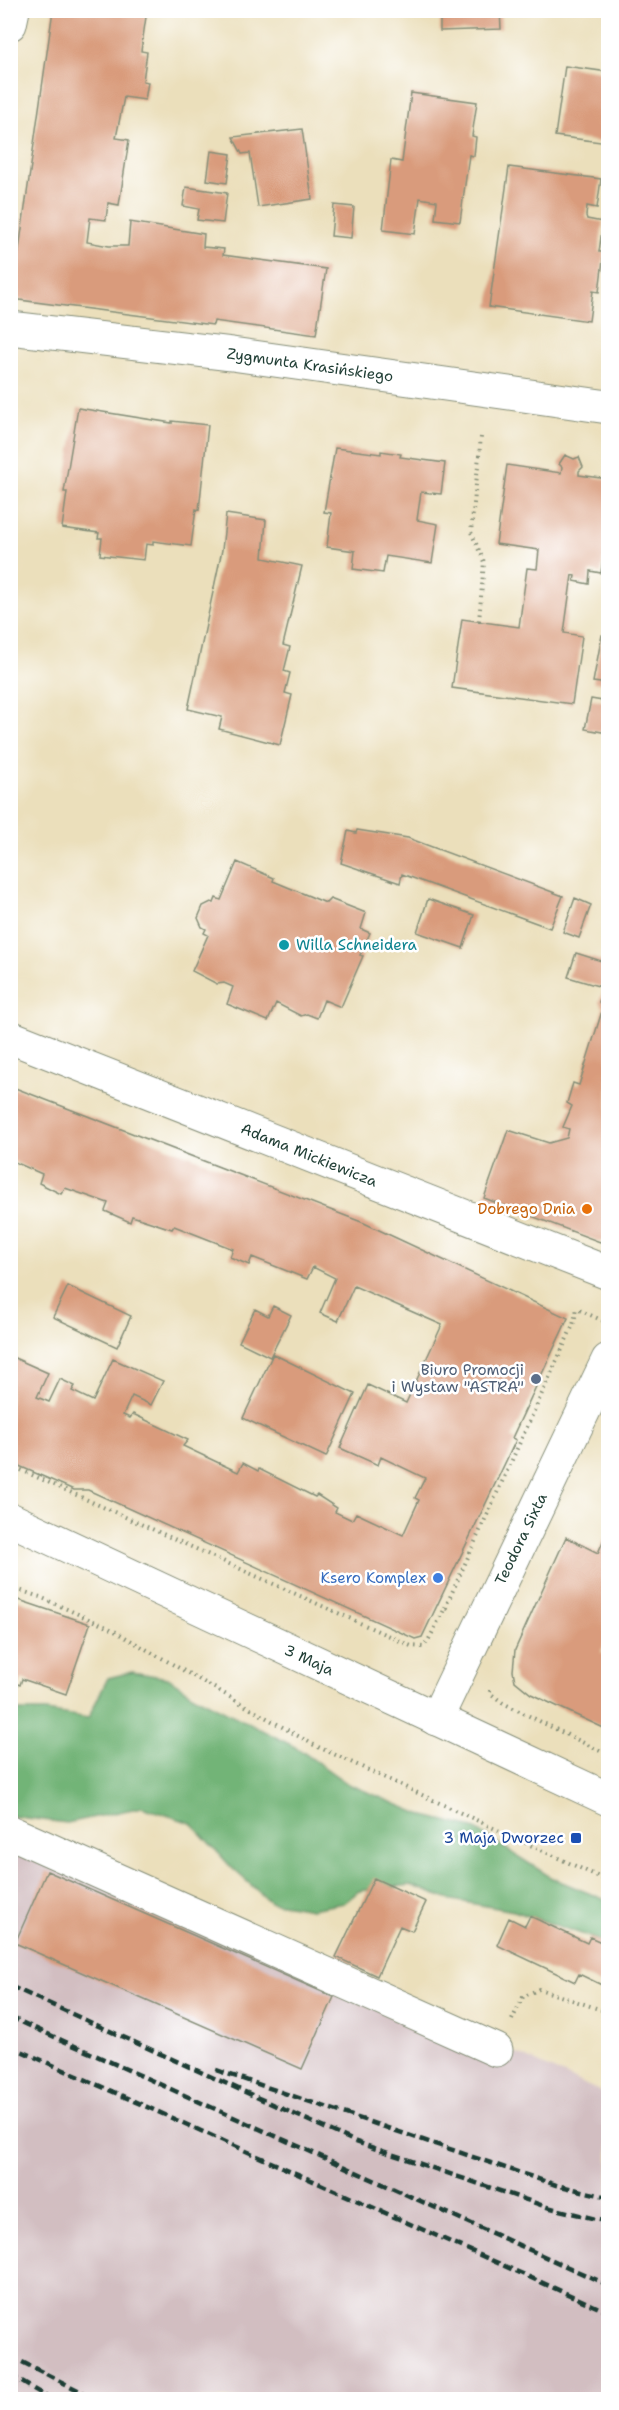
<svg xmlns="http://www.w3.org/2000/svg" width="619" height="2410" font-family="'Shantell Sans',sans-serif">
<rect width="100%" height="100%" fill="#fff"/>
<filter id="ink" filterUnits="userSpaceOnUse"><feTurbulence type="fractalNoise" baseFrequency=".0167" numOctaves="2"/><feDisplacementMap in="SourceGraphic" scale="12" xChannelSelector="R" yChannelSelector="G"/><feConvolveMatrix kernelMatrix="1 2 1 2 8 2 1 2 1" color-interpolation-filters="sRGB"/></filter>
<filter id="wash" filterUnits="userSpaceOnUse"><feTurbulence type="fractalNoise" baseFrequency=".008" numOctaves="4" result="noise"/><feDisplacementMap in="SourceGraphic" scale="24" xChannelSelector="R" yChannelSelector="G"/><feGaussianBlur stdDeviation="1.35" result="paint"/><feColorMatrix in="noise" values="0 0 0 0 0 0 0 0 0 0 0 0 0 0 0 0 0 1.4 0 .05"/><feComposite in="paint" operator="in"/></filter>
<g filter="url(#wash)">
<rect width="100%" height="100%" fill="#ebdfbb"/>
<!-- industrial -->
<path fill="#d2bec1" d="M10,1833L181,1900L608,2095V2399H11Z"/>
<!-- forest -->
<path fill="#72b477" stroke="#487856" stroke-width="1.5" d="M132,1672L168,1678L195,1696L297,1748L348,1784L425,1816L473,1828L552,1878L608,1901V1943L514,1911L447,1899L411,1885L359,1891L344,1903L311,1909L270,1902L232,1868L191,1823L142,1807L67,1823L11,1816V1711H46L88,1718L108,1678Z"/>
<g id="blocks">
<!-- building -->
<path fill="#d99b7b" d="M53,10H147L141,51L147,52L143,81L148,82L145,100L124,97L116,138L129,140L119,205L108,203L106,220L90,218L87,242L109,246H128L130,222L204,234L203,247L224,249L223,255L326,269L316,335L214,321L213,325L12,299Z
M182,10H208L207,16Z
M440,10H500L501,29L440,31Z
M565,66L608,72V143L555,136Z
M411,93L477,102L472,136L476,137L474,156L469,155L460,222L435,219L437,201L420,198L415,234L383,230L391,160L402,162Z
M302,129L312,199L258,207L250,153L242,154L233,137Z
M211,151L231,154L227,183L207,180Z
M509,167L601,179L597,208L587,206L586,216L587,219L603,222L599,252H604L599,292L593,291L589,321L489,307Z
M186,187L227,193L223,223L197,220L199,209L183,206Z
M334,205L354,207L351,238L331,236Z
M78,408L172,423V421L208,425L199,510L196,509L191,546L153,541V545L146,544L144,560L100,555L102,538H98L99,533L62,528L67,492H64Z
M335,448L381,454V451L401,454L400,457L445,463L441,494L421,492L417,520L438,524L432,563L386,556L383,573L353,569L355,551L327,547L331,513L324,512Z
M565,455L574,459L579,457L583,467L579,471V475L608,479V560L603,559L601,573L590,571L589,584L574,581L575,576L572,575L564,633L582,636L572,704L452,688L462,619L519,627L527,568L537,569L539,550L496,544L507,465L561,473L562,467L559,464Z
M226,514L266,520L263,558L302,566L283,645L290,647L284,671L290,673L285,693L292,695L280,745L219,729L222,717L188,709L222,550Z
M602,635L608,636V684L593,682Z
M591,699L608,702V733L585,729Z
M357,830L408,838L563,896L550,928L402,874L400,883L341,863L348,831L356,833Z
M237,862L274,878L273,881L326,903L330,899L366,913L361,929L370,933L360,955L363,956L341,1007L324,1000L317,1018L307,1014L301,1016L276,1003L268,1021L227,1004L233,987L224,983L217,984L192,971L208,935L204,933L206,929L202,927L198,918L203,906L211,902L214,903L216,898L221,900Z
M575,898L591,905L579,938L563,932Z
M428,899L474,915L463,948L417,932Z
M576,953L608,963V989L568,977Z
M608,989V1238L600,1242L484,1198L508,1130L549,1143L567,1138L569,1129L563,1127L572,1106L567,1103L573,1083L579,1085L603,1008L599,1002L603,991Z
M10,1086L364,1223L568,1318L512,1438L516,1440L422,1637L415,1639L88,1490H74L10,1462V1356L48,1373L37,1397L49,1402L60,1379L75,1386L72,1391L93,1401L113,1359L163,1381L151,1405L132,1396L123,1415L130,1418L133,1414L188,1440L183,1446L221,1464L238,1472L243,1463L258,1471L259,1469L315,1497L317,1495L337,1508L335,1512L352,1520L356,1513L403,1535L419,1500L415,1498L425,1478L381,1457L378,1465L340,1448L368,1385L406,1403L442,1325L354,1286L338,1321L320,1313L335,1278L313,1267L307,1279L252,1257L249,1265L230,1257L233,1249L174,1226L172,1229L132,1216L130,1222L105,1211L108,1203L65,1188L61,1194L39,1183L42,1174L10,1160Z
M68,1286L131,1316L117,1347L53,1317Z
M273,1306L291,1315L270,1357L239,1342L255,1309L268,1316Z
M273,1354L355,1394L326,1457L243,1418Z
M608,1530V1637L601,1652L606,1654L608,1648V1730L531,1694L515,1681L513,1671L515,1650L566,1537L598,1553Z
M10,1597L90,1624L66,1694L22,1679L20,1685L10,1681Z
M47,1871L334,1997L302,2069L15,1943Z
M374,1878L426,1902L412,1931L400,1926L377,1976L336,1957Z
M530,1916L587,1943L590,1937L608,1945V1988L579,1974L575,1982L497,1945L509,1918L525,1926Z"/>
</g>
</g>
<g filter="url(#ink)">
<use href="#blocks" fill-opacity="0" stroke="#858e78" stroke-width="1.5"/>
<g fill="none" stroke-linecap="round" stroke-linejoin="round">
<!-- minor casing -->
<g stroke="#858e78" stroke-width="35">
<path id="minor" d="M10,24L13,10
M10,328L232,354L608,407
M10,1037L608,1273
M436,1719L608,1360
M10,1832L496,2050"/>
</g>
<!-- major casing -->
<g stroke="#858e78" stroke-width="35">
<path id="major" d="M10,1519L608,1799"/>
</g>
<!-- path -->
<path stroke="#858e78" stroke-width="4" stroke-dasharray="1.5 4.5" stroke-linecap="butt" d="M479,621L484,562L471,532L481,437
M10,1465L411,1646L423,1647L428,1641L445,1608L449,1610
M10,1587L40,1597L109,1628L314,1745L608,1881
M445,1608L573,1325L577,1309L608,1323
M490,1690V1693L503,1703L608,1755
M512,2020L523,1997L539,1989L608,2012"/>
<!-- minor -->
<use href="#minor" stroke="#fff" stroke-width="33"/>
<!-- major -->
<use href="#major" stroke="#fff" stroke-width="33"/>
<!-- rail -->
<path stroke="#1f3d34" stroke-width="4.5" stroke-dasharray="9 4.5" stroke-linecap="butt" d="M10,1986L356,2142L547,2207L608,2222
M10,2017L608,2285
M10,2046L608,2312
M216,2070L556,2185L608,2197
M10,2356L98,2400
M10,2375L52,2400"/>
</g>
</g>
<!-- markers -->
<circle fill="#0f9aa8" stroke="#fff" stroke-width="2" cx="284" cy="945" r="6"/>
<circle fill="#e8710a" stroke="#fff" stroke-width="2" cx="587" cy="1209" r="6"/>
<circle fill="#5c6f8a" stroke="#fff" stroke-width="2" cx="536" cy="1379" r="6"/>
<circle fill="#3f7fe0" stroke="#fff" stroke-width="2" cx="438" cy="1578" r="6"/>
<rect fill="#1a4fb4" stroke="#fff" stroke-width="2" x="570" y="1832" width="12" height="12" rx="3"/>
<g text-anchor="middle" dominant-baseline="central" stroke-width="5" stroke-linejoin="round" paint-order="stroke">
<!-- street labels -->
<g font-size="15" fill="#1f3d34" stroke="#fff">
<text transform="translate(310 365) rotate(8)">Zygmunta Krasińskiego</text>
<text transform="translate(309 1155) rotate(22)">Adama Mickiewicza</text>
<text transform="translate(521 1539) rotate(-64)">Teodora Sixta</text>
<text transform="translate(309 1660) rotate(25)">3 Maja</text>
</g>
<!-- culture labels -->
<g font-size="15" fill="#0d838f" stroke="#fff" text-anchor="start">
<text x="296" y="945">Willa Schneidera</text>
</g>
<!-- food labels -->
<g font-size="15" fill="#c56008" stroke="#fff" text-anchor="end">
<text x="575" y="1209">Dobrego Dnia</text>
</g>
<!-- service labels -->
<g font-size="15" fill="#4e5e75" stroke="#fff" text-anchor="end">
<text x="524" y="1370">Biuro Promocji<tspan x="524" dy="17">i Wystaw "ASTRA"</tspan></text>
</g>
<!-- shop labels -->
<g font-size="15" fill="#366cbe" stroke="#fff" text-anchor="end">
<text x="426" y="1578">Ksero Komplex</text>
</g>
<!-- transit labels -->
<g font-size="15" fill="#164399" stroke="#fff" text-anchor="end">
<text x="564" y="1838">3 Maja Dworzec</text>
</g>
</g>
<!-- margin -->
<rect width="619" height="2410" fill="none" stroke="#fff" stroke-width="36"/>
</svg>
